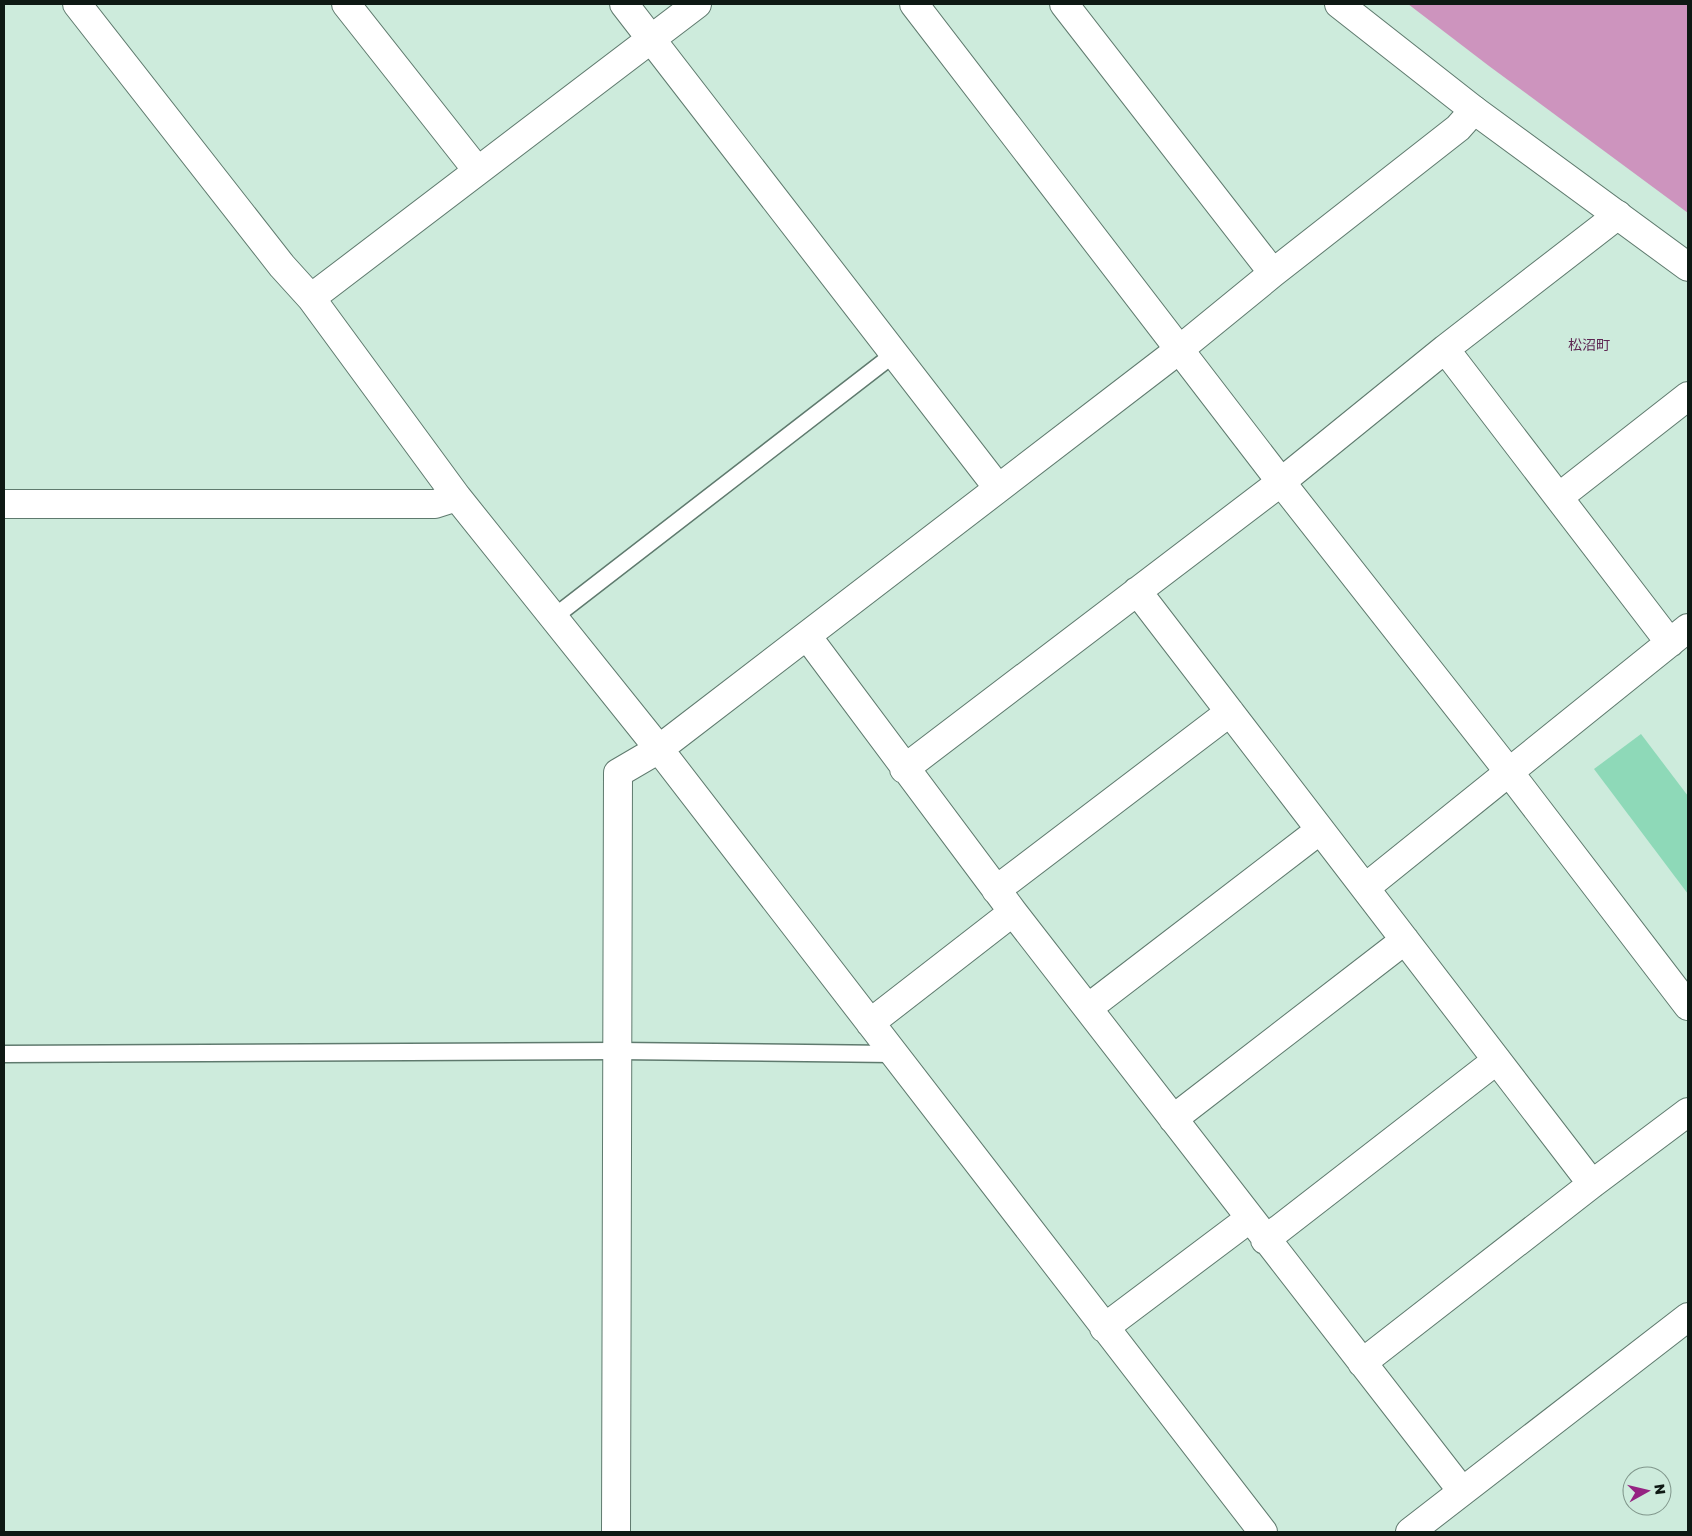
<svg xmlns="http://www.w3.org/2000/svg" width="1692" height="1536" font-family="'Golos Text','Noto Sans JP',sans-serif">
<rect width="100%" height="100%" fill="#cdebdc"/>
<!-- forest -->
<path fill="#cd94be" d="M1408,4H1688V213L1489,66Z"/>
<!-- building -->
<path fill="#8ed9b8" d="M1641,734L1688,796V894L1594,769Z"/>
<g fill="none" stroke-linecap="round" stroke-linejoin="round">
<!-- service casing -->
<g stroke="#5f7a6e" stroke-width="19">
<path id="service" d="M554,617L894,354
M4,1054L617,1051L894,1054"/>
</g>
<!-- minor casing -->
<g stroke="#5f7a6e" stroke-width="30">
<path id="minor" d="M77,4L282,266L311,298L457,497L659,749L1263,1532
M346,4L477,170
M624,4L998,488
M1064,4L1273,273
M311,298L697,4
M1445,349L1670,643
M1559,497L1688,396
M4,504H435L457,497
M1137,591L1592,1184
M807,636L1013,912L1462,1491
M904,769L1281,482L1445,349L1618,215
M1365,888L1688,628
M996,890L1230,712
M1088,1008L1320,830
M870,1023L1013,912
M1173,1119L1405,940
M1265,1240L1497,1060
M1104,1328L1249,1219
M1362,1363L1592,1184L1688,1112
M616,1532L618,773L659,749L1180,349L1273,273L1458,128L1474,110
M1410,1532L1688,1317"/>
</g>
<!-- tertiary casing -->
<g stroke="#5f7a6e" stroke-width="30">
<path id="tertiary" d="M914,4L1281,482L1509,772L1688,1006
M1339,4L1474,110L1688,267"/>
</g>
<!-- service -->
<use href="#service" stroke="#fff" stroke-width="16"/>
<!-- minor -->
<use href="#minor" stroke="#fff" stroke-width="28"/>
<!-- tertiary -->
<use href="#tertiary" stroke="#fff" stroke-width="28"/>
</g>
<g text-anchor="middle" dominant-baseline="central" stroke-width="5" stroke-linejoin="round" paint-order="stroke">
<!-- neighbourhood labels -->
<g font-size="14" fill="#5d2652" stroke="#cdebdc">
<text x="1589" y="344">松沼町</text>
</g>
</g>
<!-- border -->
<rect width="1692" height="1536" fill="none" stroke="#0e1914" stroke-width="10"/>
<!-- north arrow -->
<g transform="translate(1647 1491) rotate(82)"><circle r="24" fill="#cdebdc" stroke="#81978c"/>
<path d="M0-4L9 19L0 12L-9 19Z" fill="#952382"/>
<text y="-8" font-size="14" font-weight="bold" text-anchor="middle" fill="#0e1914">N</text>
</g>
</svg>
